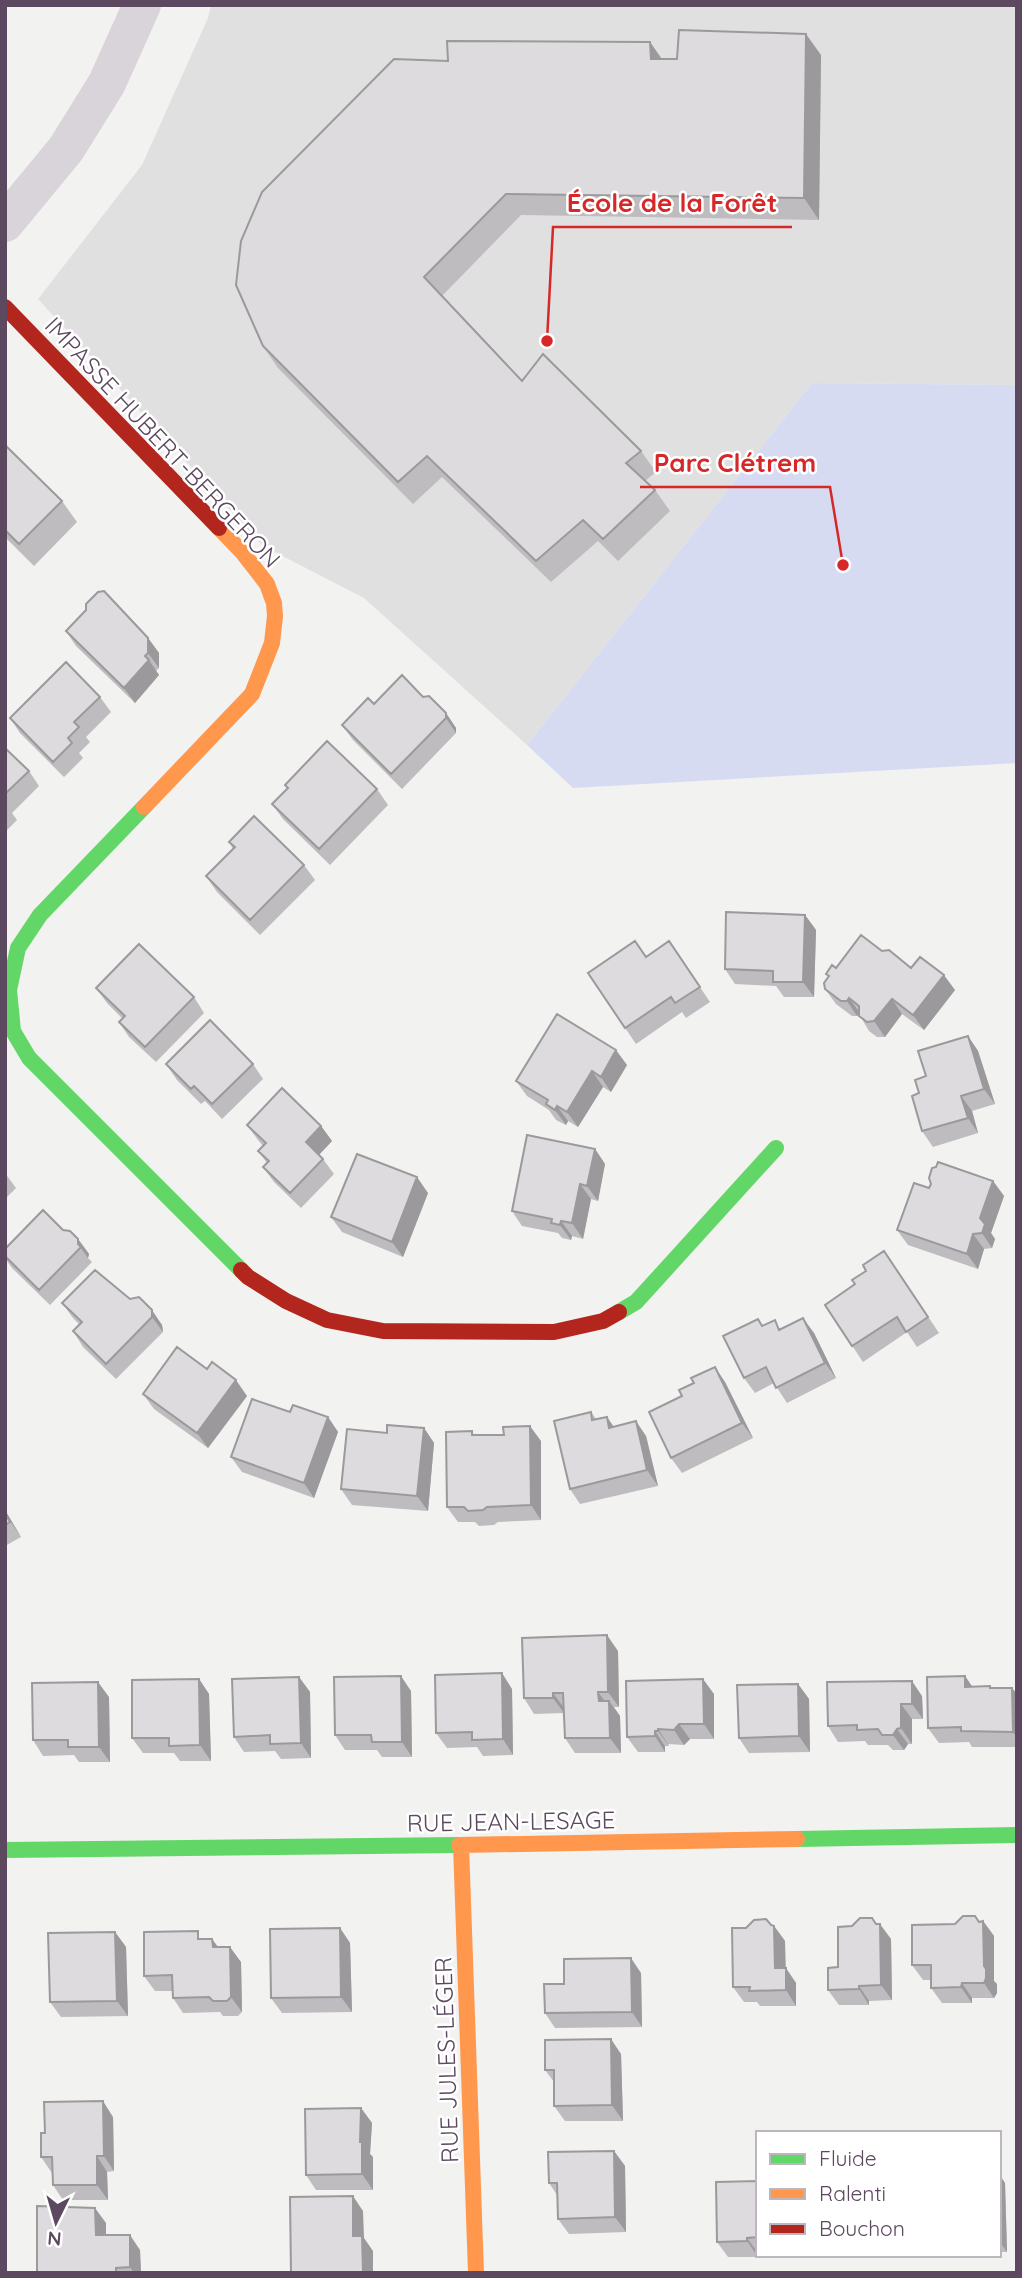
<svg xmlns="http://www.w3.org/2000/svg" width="1022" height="2278" font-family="Quicksand,sans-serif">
<rect width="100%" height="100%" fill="#f2f2f1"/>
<!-- education -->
<path fill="#e1e0e1" d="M211,5H1017V385L812,383L527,745L364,598L263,546L38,299L142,165L208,18Z"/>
<!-- green -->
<path fill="#d6dbf1" d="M812,383L1017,385V763L573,788L527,745Z"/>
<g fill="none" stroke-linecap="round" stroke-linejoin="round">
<!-- street -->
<path stroke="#d8d4d9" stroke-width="38" d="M5,223L66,149L107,83L142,5"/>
<!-- fast -->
<path stroke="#63d668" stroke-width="16" d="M144,807L40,915L18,948L9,990L13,1031L29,1058L241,1270
M619,1312L636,1302L776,1148
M797,1839L1017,1835
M5,1850L459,1845"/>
<!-- slow -->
<path stroke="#ff974d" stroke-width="16" d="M144,807L252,694L272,643L275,616L274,603L267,584L243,553L219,528
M459,1845L797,1839
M461,1845L476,2273"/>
<!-- jam -->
<path stroke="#b3261e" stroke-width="16" d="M5,307L219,528
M241,1270L248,1277L286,1301L327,1320L383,1331L554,1332L603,1321L619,1312"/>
</g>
<!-- wall -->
<path fill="#bebcbe" d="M650,42L662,59L821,55L819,220L521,215L442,296L522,381L641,451L656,472L645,481L655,490L670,511L618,561L598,541L551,582L442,477L413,504L278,368L263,346L448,61Z
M5,445L62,501L77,522L34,566L5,537Z
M86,610L148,638L159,653V668L156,671L159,675L135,703L76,646L66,631Z
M100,697L111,712L86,737L90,742L79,753L83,758L64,777L20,733L10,718Z
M423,697L446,713L456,728V733L402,789L353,740L342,725L374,704Z
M5,748L29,771L39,786L12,813L17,820L5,832Z
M285,785L377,789L388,805L330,865L283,819L272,804L287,789Z
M229,842L304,865L315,880L260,935L217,892L206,876L233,849Z
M805,915L816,930L814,997H784L776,986L735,984L725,969Z
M669,941L710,1002L686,1018L682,1012L636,1044L588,973L646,957Z
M882,951L911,968L955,990L924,1030L902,1014L885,1037H877L869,1031L859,1014L857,1016H852L836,1004L825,989L829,977L826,974L836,968Z
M96,988L194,997L204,1013L156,1062L129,1037L119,1022L122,1018L107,1003Z
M968,1036L978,1051L995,1104L972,1111L978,1133L933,1147L922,1131L919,1093L926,1076Z
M166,1064H253L263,1079L222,1119L205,1101L201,1104L177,1080Z
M627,1065L611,1092L603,1087L578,1127L568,1121L566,1125L556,1120L549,1110L527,1096L516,1081Z
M247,1125L321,1126L332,1141L319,1155L323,1159L334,1174L301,1208L274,1182L263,1167L267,1163L258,1151L263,1146L258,1140Z
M595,1149L605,1164L598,1201L591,1199L583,1239L572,1236L571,1240L562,1238L558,1233L522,1226L512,1211Z
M5,1173L16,1188L5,1199Z
M993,1181L1004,1196L991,1233L995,1239L992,1248L984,1249L978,1269L908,1245L897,1230L929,1188Z
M428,1193L403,1257L342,1232L331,1217Z
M63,1230L78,1239L89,1254L88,1258L92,1262L50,1305L12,1268L5,1258V1249Z
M884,1251L939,1333L917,1347L907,1332L863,1362L825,1305L855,1284L866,1271Z
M139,1297L162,1325L163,1332L116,1379L83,1347L73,1331L79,1324L73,1318L62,1303L130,1299Z
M762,1326L814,1333L836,1378L787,1403L774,1383L755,1393L744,1378Z
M207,1369L247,1396L208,1448L154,1409L143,1394Z
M725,1382L753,1438L682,1473L671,1458Z
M290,1412L328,1417L338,1432L314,1498L242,1472L231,1457Z
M591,1412L596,1419L607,1417L614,1427L646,1436L658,1486L580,1504L570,1489Z
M424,1428L434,1443L428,1511L352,1505L341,1489Z
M472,1431L474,1435L541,1441V1520L498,1522L494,1525L479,1526L475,1522H458L447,1507Z
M5,1510L21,1537L5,1546Z
M618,1651L619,1707H614L620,1716L621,1753H575L565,1738L564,1713L534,1714L524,1698Z
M965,1676L972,1686H990L991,1688H1012L1017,1694V1747H972L969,1742L939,1743L928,1728Z
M299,1677L310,1692L311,1758L281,1759L275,1751L244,1752L234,1737Z
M199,1679L209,1694L211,1761H180L174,1753H143L132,1738Z
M798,1684L809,1699L810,1752L749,1753L739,1738Z
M512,1689L513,1755L483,1756L477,1747L447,1748L436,1733Z
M411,1691L412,1757H382L377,1750H345L335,1735Z
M714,1694V1739H690L684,1745L668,1744L669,1746H665V1752H638L627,1737Z
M922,1696L923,1719H912V1744H908L904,1750H893L888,1745H868L865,1741L838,1742L828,1726Z
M109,1697L110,1762H79L74,1755L43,1756L33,1740Z
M983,1921L994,1936V1981L997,1984V1993L994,1998H972V2003H942L931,1988V1980H923L912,1965L955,1924Z
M876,1924L891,1939L892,2000L869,2001V2005H839L828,1990L838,1967Z
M771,1926H774L785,1941V1968L796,1983V2006H760L757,2002H744L733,1987L746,1928Z
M340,1928L350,1943L352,2012L282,2013L271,1998Z
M115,1932L126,1947L128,2016L61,2017L50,2002Z
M203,1939H212L218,1947L241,1962L242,2012L238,2016H223L220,2012L183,2013L173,1998L172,1991H155L144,1976Z
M641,1973L642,2027L555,2028L545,2013L564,1984Z
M621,2054L623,2121H565L554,2106V2082L545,2070Z
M361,2108L372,2123L370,2154L373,2157V2190H316L306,2175Z
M113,2117L114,2171L107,2172L108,2200H63L53,2185L52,2173L41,2157Z
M614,2151L625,2166L626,2232L569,2234L558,2219L557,2195L549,2183Z
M999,2174L1005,2183L1007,2252H999Z
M758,2181V2257H728L717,2242Z
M106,2223V2235L140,2250L141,2273H37Z"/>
<!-- shaded-wall -->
<path fill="#9b999b" d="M806,34L821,55L819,220L804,198Z
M650,42L665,64L651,59Z
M148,638L159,653V668L148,653Z
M149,660L159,675L135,703L124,688Z
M446,713L456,728V733L446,718Z
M805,915L816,930L814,997L803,982Z
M944,975L955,990L924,1030L913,1015Z
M849,998L860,1013L857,1016L847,1001Z
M892,999L902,1014L885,1037L874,1021Z
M968,1036L978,1051L995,1104L984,1089Z
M616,1050L627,1065L611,1092L601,1077Z
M592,1071L603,1087L578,1127L567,1112Z
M961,1096L972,1111L978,1133L968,1118Z
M557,1106L568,1121L566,1125L555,1110Z
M321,1126L332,1141L316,1158L306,1142Z
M595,1149L605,1164L598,1201L587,1186Z
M417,1177L428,1193L403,1257L392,1242Z
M993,1181L1004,1196L991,1233L995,1239L992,1248L982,1233L980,1218Z
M580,1184L591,1199L583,1239L572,1223Z
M561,1221L572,1236L571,1240L560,1225Z
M973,1234L984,1249L978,1269L967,1254Z
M78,1239L89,1254L88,1258L78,1244Z
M152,1310L162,1325L163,1332L152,1317Z
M803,1318L814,1333L836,1378L825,1363Z
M715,1367L725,1382L753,1438L742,1423Z
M236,1380L247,1396L208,1448L197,1433Z
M328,1417L338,1432L314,1498L304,1483Z
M607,1417L617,1432L609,1428Z
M636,1421L646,1436L658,1486L647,1470Z
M530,1426L541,1441V1520L531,1505Z
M424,1428L434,1443L428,1511L417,1496Z
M5,1510L21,1537L5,1513Z
M607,1635L618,1651L619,1707L608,1692Z
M502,1673L512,1689L513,1755L503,1739Z
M401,1676L411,1691L412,1757L402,1742Z
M965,1676L975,1691L965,1687Z
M299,1677L310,1692L311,1758L301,1743Z
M199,1679L209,1694L211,1761L200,1745Z
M703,1679L714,1694V1739L704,1724Z
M912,1681L922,1696L923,1719L912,1704Z
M98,1682L109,1697L110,1762L99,1747Z
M798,1684L809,1699L810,1752L799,1736Z
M1012,1688L1017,1694V1738L1013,1732Z
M598,1692L609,1707L599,1701Z
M553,1693L564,1708V1713L553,1698Z
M609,1701L620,1716L621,1753L610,1738Z
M901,1704L912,1719V1744L901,1728Z
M679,1724L690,1739L684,1745L674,1730Z
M658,1729L668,1744L669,1746L658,1731Z
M897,1729L908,1744L904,1750L893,1735Z
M655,1731L665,1746V1752L655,1736Z
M983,1921L994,1936V1981L997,1984V1993L994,1998L984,1983Z
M880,1924L891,1939L892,2000L881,1985Z
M774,1926L785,1941L786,1975V1968L796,1983V2006L786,1990L775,1968Z
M340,1928L350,1943L352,2012L341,1997Z
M115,1932L126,1947L128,2016L117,2001Z
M212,1939L223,1954L213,1947Z
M230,1947L241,1962L242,2012L231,1997Z
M631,1958L641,1973L642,2027L632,2012Z
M962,1983L972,1998V2003L961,1987Z
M859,1986L869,2001V2005L859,1989Z
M611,2039L621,2054L623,2121L612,2105Z
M103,2101L113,2117L114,2171L104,2156Z
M361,2108L372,2123L370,2154L373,2157V2190L362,2174L360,2142Z
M614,2151L625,2166L626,2232L615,2217Z
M97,2156L107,2172L108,2200L97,2185Z
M999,2174L1005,2183L1007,2252L999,2241Z
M353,2196L363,2211L364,2238L373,2251V2273L363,2272L353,2236Z
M95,2208L106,2223V2251L96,2235Z
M130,2235L140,2250L141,2273H134L130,2267Z
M747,2238L758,2253V2257L747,2241Z"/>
<!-- building -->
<path fill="#dddbdd" stroke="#9b999b" stroke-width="2" d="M679,30L806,34L804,198L506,194L424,277L522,381L543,354L641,451L626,463L655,490L603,539L583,520L536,561L427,456L398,482L263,346L236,285L241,241L262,192L394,59L448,61L447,41L650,42L651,59H677Z
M5,445L62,501L19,544L5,530Z
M104,591L148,638V653L145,656L149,660L124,688L66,631L86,610V604L98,592Z
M66,662L100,697L74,722L79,727L68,738L72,743L53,762L10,718Z
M402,675L423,697L429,696L446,713V718L391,774L342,725L368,698L374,704Z
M327,741L377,789L319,849L272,804L288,788L285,785Z
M5,748L29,771L5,794Z
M254,816L304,865L250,920L206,876L235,847L229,842Z
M726,912L805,915L803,982H773V971L725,969Z
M861,935L882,951L889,950L911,968L920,957L944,975L913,1015L892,999L874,1021L867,1022L859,1016V1006L849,998L847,1001H841L825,989L824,983L829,976L826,974L832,965L836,968Z
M635,941L646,957L669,941L700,987L675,1003L671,997L625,1028L588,973Z
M139,944L194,997L145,1047L119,1022L125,1016L96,988Z
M557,1014L616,1050L601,1077L592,1071L567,1112L557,1106L555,1110L546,1104L548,1100L516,1081Z
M210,1020L253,1064L212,1104L194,1086L191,1089L166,1064Z
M968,1036L984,1089L961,1096L968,1118L922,1131L912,1096L919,1093L915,1080L926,1076L918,1051Z
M282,1088L321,1126L306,1142L323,1159L290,1193L263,1167L269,1161L258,1151L266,1143L247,1125Z
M527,1135L595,1149L587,1186L580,1184L572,1223L561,1221L560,1225L551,1223L552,1219L512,1211Z
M357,1154L417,1177L392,1242L331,1217Z
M938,1162L993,1181L980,1218L985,1224L982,1233L973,1234L967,1254L897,1230L914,1183L929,1188L931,1184L929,1178L932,1168L936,1167Z
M43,1210L63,1230L70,1231L78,1239V1244L81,1247L39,1290L5,1256V1249Z
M884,1251L928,1317L906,1332L897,1317L852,1346L825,1305L855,1284L852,1280L866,1271L863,1265Z
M95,1270L130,1299L139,1297L152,1310V1317L106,1364L73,1331L82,1322L62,1303Z
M803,1318L825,1363L776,1388L766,1367L744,1378L723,1336L758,1319L762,1326L775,1320L779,1330Z
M177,1347L207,1369L212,1362L236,1380L197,1433L143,1394Z
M715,1367L742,1423L671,1458L649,1412L682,1396L679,1390L694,1383L691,1378Z
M252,1399L290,1412L293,1405L328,1417L304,1483L231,1457Z
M591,1412L592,1420L607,1417L609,1428L636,1421L647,1470L570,1489L554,1421Z
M387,1425L424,1428L417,1496L341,1489L347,1429L387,1433Z
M530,1426L531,1505L487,1507L483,1510L468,1511L464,1507H447L446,1432L472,1431V1435H504L503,1427Z
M5,1513L10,1522L5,1525Z
M607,1635L608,1692H598L599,1701H609L610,1738H565L563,1693H553V1698H524L522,1638Z
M502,1673L503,1739L472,1740V1732L436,1733L435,1675Z
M401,1676L402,1742H372L371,1735H335L334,1677Z
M965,1676V1687L990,1686V1688H1012L1013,1732L961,1731V1727L928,1728L927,1677Z
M299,1677L301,1743L270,1744V1735L234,1737L232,1679Z
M199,1679L200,1745L169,1746V1738H132V1680Z
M703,1679L704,1724H679L674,1730L658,1729V1731H655V1736L627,1737L626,1681Z
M912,1681V1704H901V1728L897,1729L893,1735H882L878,1729L857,1730V1725L828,1726L827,1682Z
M98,1682L99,1747H68V1740H33L32,1683Z
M798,1684L799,1736L739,1738L737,1685Z
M963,1916H975L979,1922L983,1921L984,1966L986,1969V1978L984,1983H962L961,1987L931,1988V1965H912V1925L955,1924Z
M860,1918H872L876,1924H880L881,1985L859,1986V1989L828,1990V1968L838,1967V1927L852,1926Z
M766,1919L771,1925L774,1926L775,1968H786V1990L749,1991L750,1987H733L732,1928H746L754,1920Z
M340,1928L341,1997L271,1998L270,1929Z
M198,1931V1939H212L213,1947H230L231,1997L227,2001H213L209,1997L173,1998L172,1975L144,1976V1932Z
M115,1932L117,2001L50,2002L48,1933Z
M631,1958L632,2012L545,2013L544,1984H564V1959Z
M611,2039L612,2105L554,2106V2070H545V2040Z
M103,2101L104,2156H97V2185H53L52,2157H41V2133H45L44,2102Z
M361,2108L360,2142H362V2174L306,2175L305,2109Z
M614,2151L615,2217L558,2219L557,2183H549L548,2152Z
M758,2181V2237L747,2238V2241L717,2242L716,2182Z
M353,2196V2236H362L363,2272L291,2273L290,2197Z
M37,2206L95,2208L96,2235H130V2267L116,2268V2273H37Z"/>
<g text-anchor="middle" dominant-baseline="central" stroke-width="5" stroke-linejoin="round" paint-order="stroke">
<!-- street labels -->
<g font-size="24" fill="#5c485f" stroke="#fff">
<text transform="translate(163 442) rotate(47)">IMPASSE HUBERT-BERGERON</text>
<text transform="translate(511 1821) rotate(-1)">RUE JEAN-LESAGE</text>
<text transform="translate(446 2060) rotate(-92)">RUE JULES-LÉGER</text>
</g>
</g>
<!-- callouts -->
<path fill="none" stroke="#d62828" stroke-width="2.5" d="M547 341L553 227H792M843 565L830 487H640"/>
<g fill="#d62828" stroke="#fff" stroke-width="2.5">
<circle cx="547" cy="341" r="7"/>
<circle cx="843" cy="565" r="7"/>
</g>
<g font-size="26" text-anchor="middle" font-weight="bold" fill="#d62828" stroke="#fff" stroke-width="5" stroke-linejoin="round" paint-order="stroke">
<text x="672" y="212">École de la Forêt</text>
<text x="735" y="472">Parc Clétrem</text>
</g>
<!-- border -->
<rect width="1022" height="2278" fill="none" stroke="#5c485f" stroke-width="14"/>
<!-- legend -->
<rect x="756" y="2131" width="245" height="126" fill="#ffffff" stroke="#beb6bf" stroke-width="2"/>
<rect x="770" y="2154" width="35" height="10" fill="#63d668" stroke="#beb6bf" stroke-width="2"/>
<text x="819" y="2166" font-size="21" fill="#5c485f">Fluide</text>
<rect x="770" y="2189" width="35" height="10" fill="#ff974d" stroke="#beb6bf" stroke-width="2"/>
<text x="819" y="2201" font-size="21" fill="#5c485f">Ralenti</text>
<rect x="770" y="2224" width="35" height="10" fill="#b3261e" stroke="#beb6bf" stroke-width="2"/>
<text x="819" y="2236" font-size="21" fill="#5c485f">Bouchon</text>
<!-- north arrow -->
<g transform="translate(56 2222) rotate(185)" stroke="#ffffff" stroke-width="5" paint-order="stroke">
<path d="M0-5L12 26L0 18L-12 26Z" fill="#5c485f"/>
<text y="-10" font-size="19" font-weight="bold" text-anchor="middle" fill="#5c485f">N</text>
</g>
</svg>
